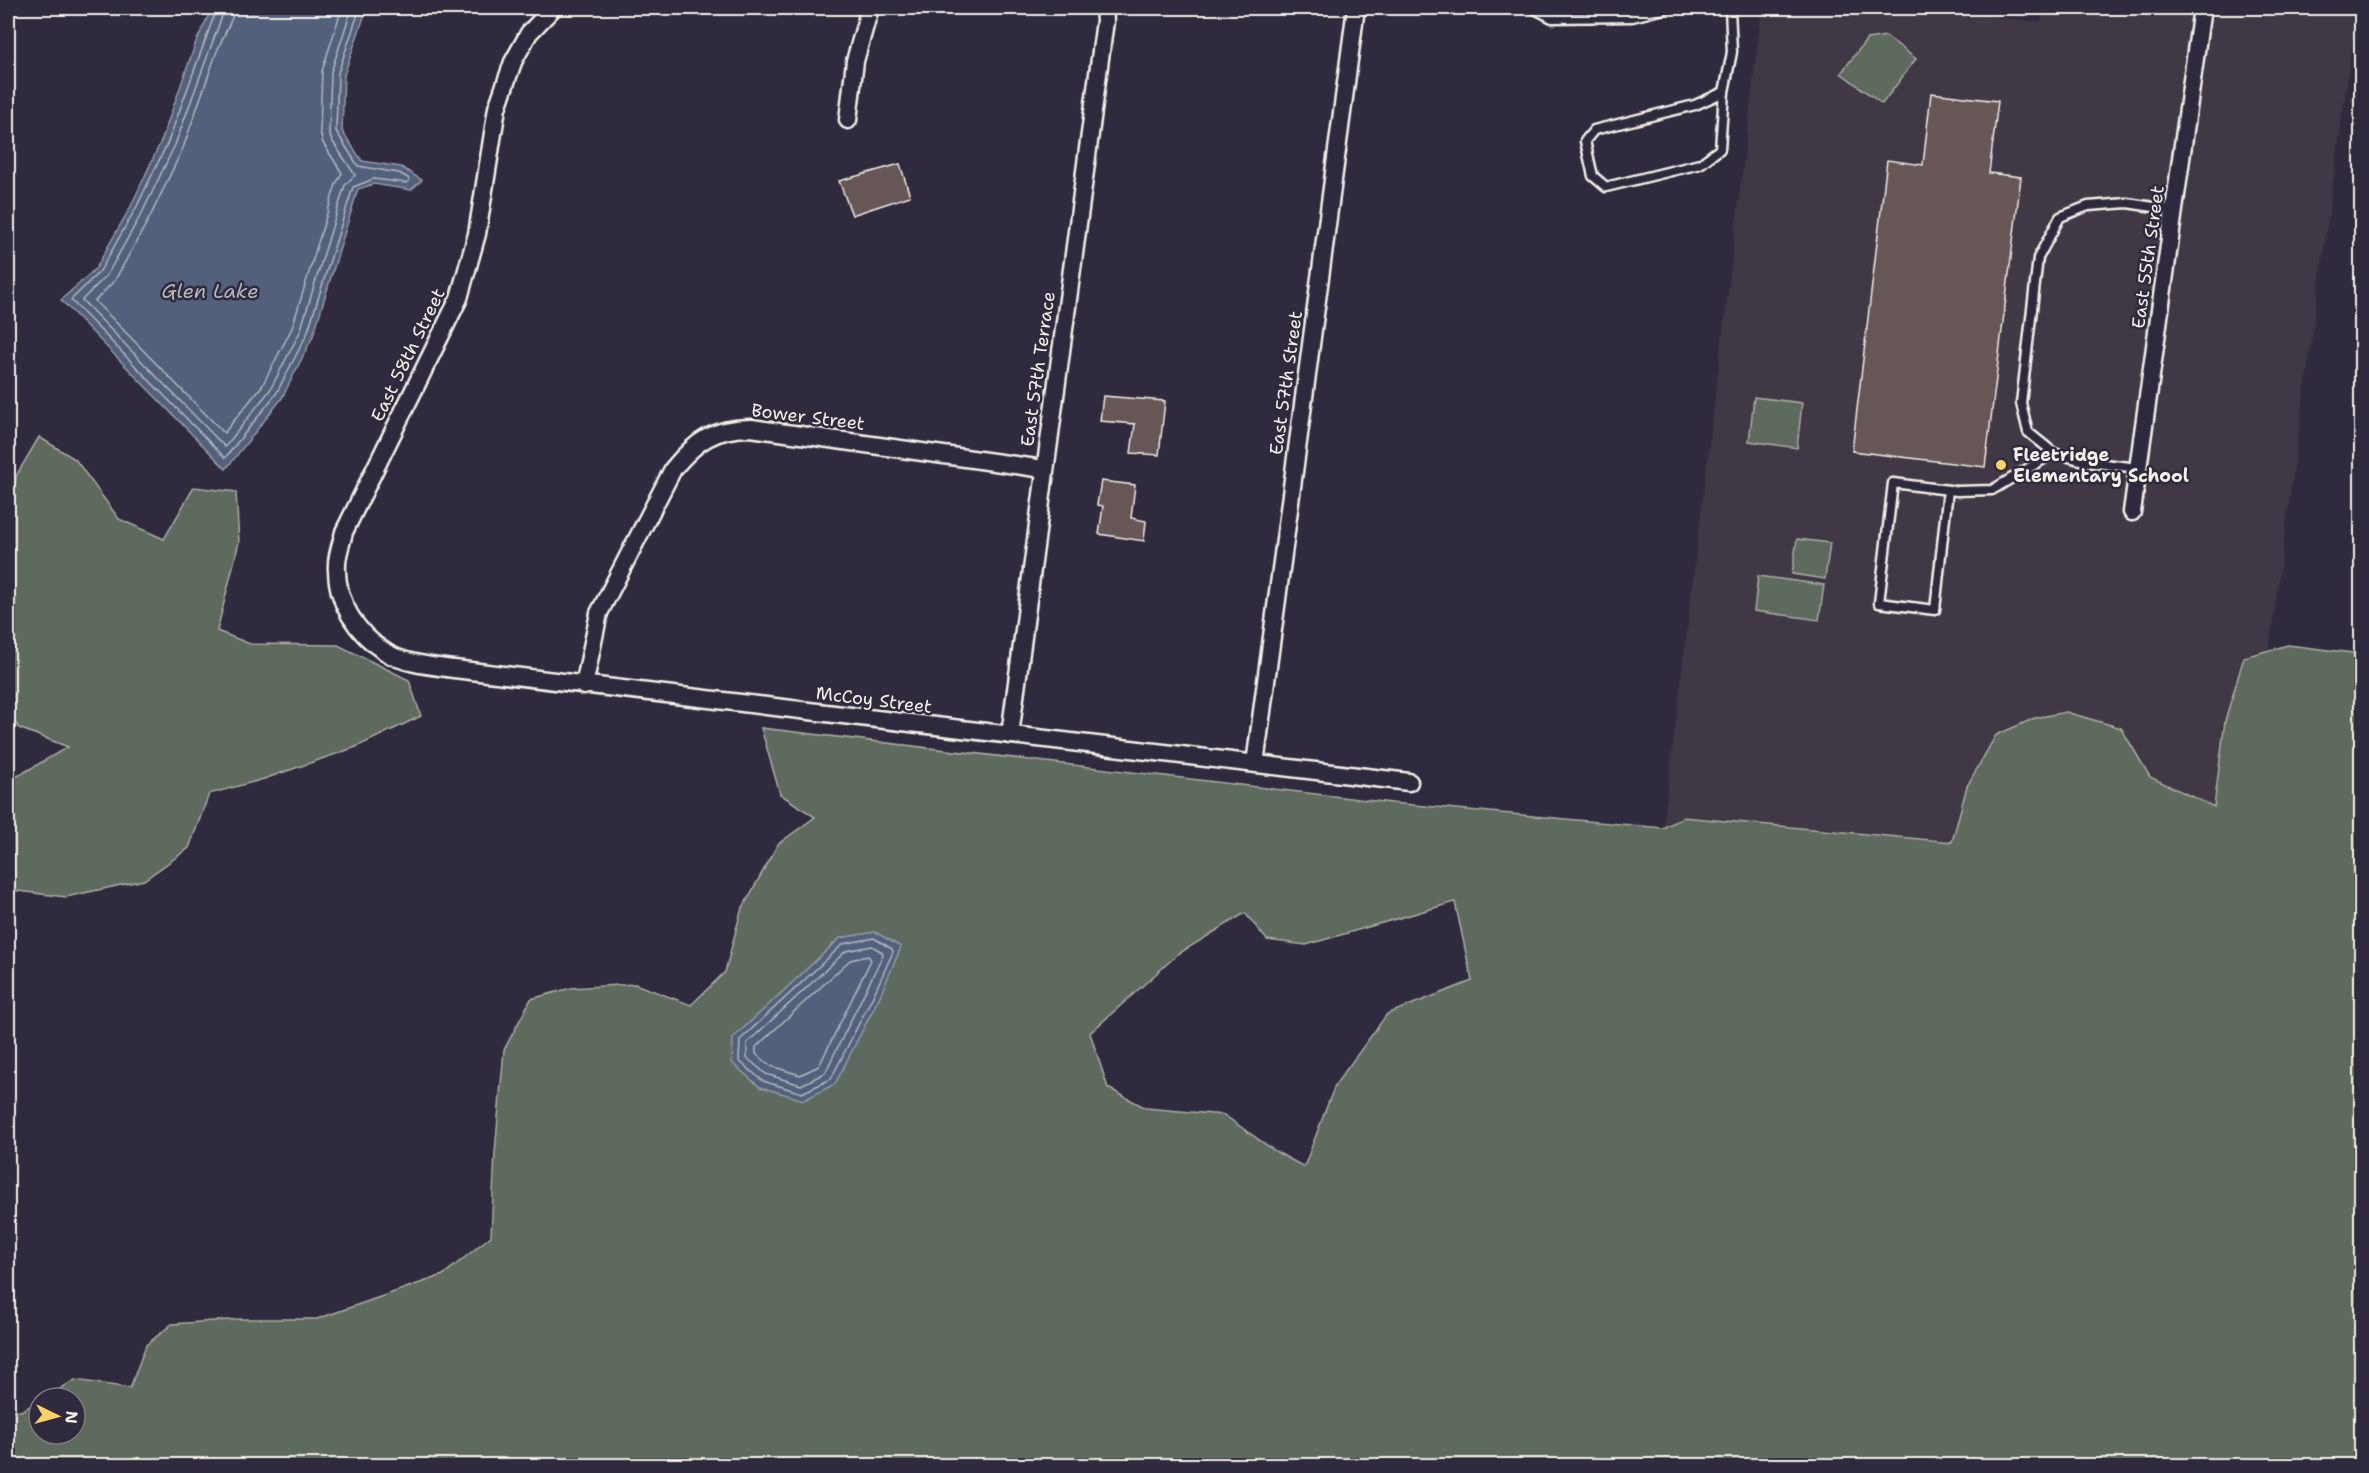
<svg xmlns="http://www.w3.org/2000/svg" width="2369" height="1473" font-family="'Shantell Sans',sans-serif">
<rect width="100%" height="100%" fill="#2f2a3d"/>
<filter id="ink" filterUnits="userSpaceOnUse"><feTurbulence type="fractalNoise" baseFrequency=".0167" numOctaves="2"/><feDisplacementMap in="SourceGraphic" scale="12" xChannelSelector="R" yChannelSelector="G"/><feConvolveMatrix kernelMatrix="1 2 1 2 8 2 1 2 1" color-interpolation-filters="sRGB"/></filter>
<g filter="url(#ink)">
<!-- built -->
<path fill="#403844" d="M1762,8H1916L2041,22L2044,8H2357L2267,665L2234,893L1663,828Z"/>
<!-- green -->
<path fill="#5f6b5f" stroke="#aaaea4" stroke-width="1.5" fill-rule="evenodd" d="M1886,36L1916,59L1882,104L1841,73L1867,39Z
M1754,397L1802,403L1797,448L1749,441Z
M39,437L75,459L119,519L164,539L194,487L236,492L239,542L217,631L250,644L338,645L409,680L421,716L356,747L264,779L209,794L189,848L144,880L66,897L10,890L8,887V799L14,778L68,747L19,728L8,714V543L16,476Z
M1797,539L1830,543L1825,579L1792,574Z
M1758,576L1824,585L1819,620L1754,611Z
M2288,645L2361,654V1465L8,1466V1410L21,1411L39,1401V1434H75V1398H44L75,1380L130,1388L146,1345L172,1324L242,1319H317L443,1275L491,1236L495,1152L504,1050L531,999L571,988L635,984L691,1005L725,972L741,911L778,844L815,817L780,794L761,728L1392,803L1663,828L1683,817L1952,842L1967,786L1996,735L2035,718L2066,712L2121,728L2150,777L2214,807L2225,721L2244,657ZM1455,902L1472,981L1387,1014L1335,1085L1304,1167L1275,1151L1224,1115L1146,1108L1108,1088L1090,1033L1178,954L1245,913L1267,940L1306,945Z"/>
<!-- water -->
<path fill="#53617c" stroke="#939ba7" stroke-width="1.5" d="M212,8H367L344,75L342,131L362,161L401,167L422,180L411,190L374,184L358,189L313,336L282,398L226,469L61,300L96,268L131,206L162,139L196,42Z
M875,932L901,947L880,996L835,1084L804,1100L760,1087L732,1063L733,1038L840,938Z"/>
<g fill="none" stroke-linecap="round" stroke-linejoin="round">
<!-- shore -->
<path stroke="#b4b7bd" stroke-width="1.5" d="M217,8L168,142L136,208L100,271L71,300L225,458L276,394L307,334L353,187L374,179L406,183L409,181L408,178L399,173L358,166L336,131L338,73L360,8
M225,8L175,145L143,211L107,275L82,300L225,447L270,390L300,332L345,185L355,175L331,139L329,131L331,72L352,8
M234,8L232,18L217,51L183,148L151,215L115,280L95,301L224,433L262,386L292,328L336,184L342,173L323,143L320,131L322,71L342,8
M874,938L892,949L893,952L874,994L831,1079L802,1093L763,1081L739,1061L740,1040L843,944Z
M872,946L882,952L883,955L825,1073L801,1085L766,1074L747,1058V1043L846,951Z
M868,956L871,960L819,1066L800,1075L771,1066L756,1054V1047L850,960Z"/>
</g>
<!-- building -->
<path fill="#665754" stroke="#f4f1e8" stroke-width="1.5" d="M1931,93L1998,101L1989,173L2021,177L1985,467L1852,451L1887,160L1923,165Z
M900,164L910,196L852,215L839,181Z
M1103,396L1165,401L1159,455L1131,453L1135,424L1100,421Z
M1101,481L1135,485L1131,518L1146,521L1144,541L1099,534L1103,506L1097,505Z"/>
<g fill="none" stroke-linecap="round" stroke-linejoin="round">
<!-- lane casing -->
<g stroke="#f4f1e8" stroke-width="13">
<path id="lane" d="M1533,8L1552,18L1632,17L1668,8
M1724,92L1695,105L1594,130L1585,141L1593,176L1606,187L1700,164L1720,149L1724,92L1732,52L1730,8
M2138,468L2087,462L2054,453L2028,432L2021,403L2038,258L2060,217L2088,206L2127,203L2174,210
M1948,490L1935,610L1879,603L1893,483L1957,491L1992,490L2054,453"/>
</g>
<!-- street casing -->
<g stroke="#f4f1e8" stroke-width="21">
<path id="street" d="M553,8L529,33L513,62L497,108L477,234L459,298L344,532C342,542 337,554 337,564C335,600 356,634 387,653C406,664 432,666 454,669L1409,782
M848,120L855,61L870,8
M2132,512L2202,8
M584,686L599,613L673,469C696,441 714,428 751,428L1044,469
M1010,735L1105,21L1104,8
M1255,764L1356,8"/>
</g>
<!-- lane -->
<use href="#lane" stroke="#2f2a3d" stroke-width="8"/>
<!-- street -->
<use href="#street" stroke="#2f2a3d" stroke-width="16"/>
</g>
</g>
<!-- markers -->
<circle fill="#ffd166" stroke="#2f2a3d" stroke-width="2" cx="2001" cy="465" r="6"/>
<g text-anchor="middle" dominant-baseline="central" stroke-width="5" stroke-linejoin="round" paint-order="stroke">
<!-- street labels -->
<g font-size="18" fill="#f4f1e8" stroke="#2f2a3d">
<text transform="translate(2148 257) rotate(-82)">East 55th Street</text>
<text transform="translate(408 355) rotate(-64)">East 58th Street</text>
<text transform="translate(1038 369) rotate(-82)">East 57th Terrace</text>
<text transform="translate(1286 383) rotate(-82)">East 57th Street</text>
<text transform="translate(808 417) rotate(7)">Bower Street</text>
<text transform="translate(874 700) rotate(7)">McCoy Street</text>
</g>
<!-- poi labels -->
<g font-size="18" font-weight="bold" fill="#f4f1e8" stroke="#2f2a3d" text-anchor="start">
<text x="2013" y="455">Fleetridge<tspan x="2013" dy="21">Elementary School</tspan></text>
</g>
<!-- water labels -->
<g font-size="20" font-style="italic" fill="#b4b7bd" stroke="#2f2a3d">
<text x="210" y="291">Glen Lake</text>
</g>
</g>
<!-- margin -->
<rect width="2369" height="1473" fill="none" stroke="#2f2a3d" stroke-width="30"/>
<rect x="15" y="15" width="2339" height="1443" fill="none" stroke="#f4f1e8" stroke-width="2" filter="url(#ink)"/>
<!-- north arrow -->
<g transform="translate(57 1416) rotate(95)"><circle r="28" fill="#2f2a3d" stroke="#7e7a81" stroke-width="1.5"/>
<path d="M0-4.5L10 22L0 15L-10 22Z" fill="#ffd166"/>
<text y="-9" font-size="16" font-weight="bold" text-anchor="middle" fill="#f4f1e8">N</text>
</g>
</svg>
